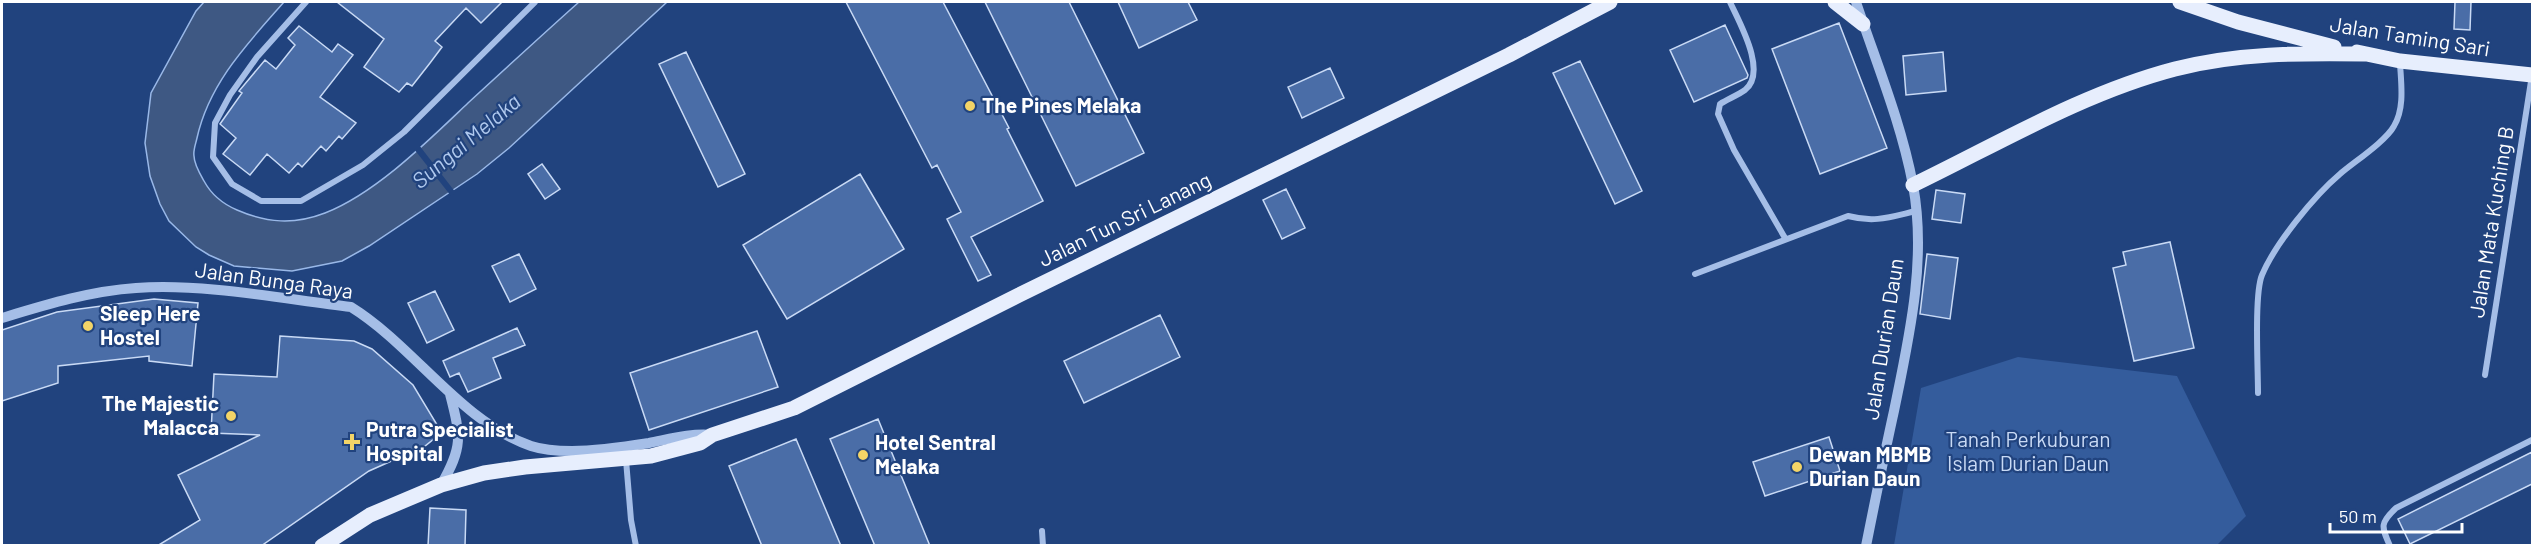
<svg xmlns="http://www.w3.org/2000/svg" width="2534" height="547" font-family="Barlow,sans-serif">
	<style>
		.green { fill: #345c9c }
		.water { fill: #3e5883; stroke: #99b8e8; stroke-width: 1.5 }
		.pier { fill: #21437e }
		.building { fill: #4a6da7; stroke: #c9daf5; stroke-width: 1.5 }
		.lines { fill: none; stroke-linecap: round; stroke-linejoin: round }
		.minor { stroke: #a5bee7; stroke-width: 6 }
		.tertiary { stroke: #a5bee7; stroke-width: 10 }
		.primary { stroke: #e7eefd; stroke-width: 15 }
		.poi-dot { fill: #f3d467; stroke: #21437e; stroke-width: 2 }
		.labels { text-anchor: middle; stroke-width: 4.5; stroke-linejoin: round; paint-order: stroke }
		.street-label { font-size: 21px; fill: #fff; stroke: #21437e }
		.poi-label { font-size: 21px; font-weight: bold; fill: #fff; stroke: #21437e; text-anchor: start }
		.park-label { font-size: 21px; fill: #c9daf5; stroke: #21437e }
		.water-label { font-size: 22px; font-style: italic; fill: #b0c9ee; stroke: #21437e }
	</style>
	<rect width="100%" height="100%" fill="#21437e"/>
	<!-- green -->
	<path class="green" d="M2018,357L2177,376L2246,516L2217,545H1894L1921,388Z"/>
	<!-- water -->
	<path class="water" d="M204,2H284C248,43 209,83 197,138C196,143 193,150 194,156C194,164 200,174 204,181C211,194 223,204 237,210C267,223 294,225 325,213C376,193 428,141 468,103C505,69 542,35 579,2H667L509,148L477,174L369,246L342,261L292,271L234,266L209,255L196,247L169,221L160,204L150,176L145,143L151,93L196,11Z"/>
	<!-- pier -->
	<path class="pier" d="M419,145L456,193L451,196L414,149Z"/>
	<!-- building -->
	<path class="building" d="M337,2H502L481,23L466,8L435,41L442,47L430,63L412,86L407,83L399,92L364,67L384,39Z
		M846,2H943L1009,128L1007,129L1043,201L971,237L991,275L978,281L947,219L961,212L937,165L932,168Z
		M985,2H1069L1144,153L1076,186Z
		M1118,2H1188L1197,20L1139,48Z
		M2455,2H2471L2470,30L2454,29Z
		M1839,23L1887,148L1820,174L1772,49Z
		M1725,25L1748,75L1747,78L1694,102L1670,50Z
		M299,26L332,52L338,44L353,55L320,97L356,123L342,139L339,136L326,151L321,146L302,167L298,163L289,173L267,154L250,175L223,154L236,138L220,124L242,93L239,91L265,60L276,69L295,45L288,38Z
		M686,52L745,174L718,187L659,64Z
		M1943,52L1946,91L1906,95L1903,56Z
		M1580,61L1642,191L1615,204L1553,73Z
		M1330,68L1344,98L1302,118L1288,87Z
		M542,164L560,189L545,199L528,174Z
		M860,174L904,249L787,319L743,245Z
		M1286,189L1305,228L1282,239L1263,200Z
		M1936,190L1965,194L1961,223L1932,219Z
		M2170,242L2194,348L2134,361L2113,268L2126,265L2123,252Z
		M519,254L536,289L510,302L492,266Z
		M1927,254L1958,258L1950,319L1920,314Z
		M435,291L454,330L427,343L408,303Z
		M154,299L198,303L192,366L149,361V356L58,366V383L2,401V330L57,312Z
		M1160,315L1180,357L1084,403L1064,361Z
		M517,328L525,345L493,358L501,378L468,392L459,373L450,377L443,361Z
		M757,331L778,387L649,430L630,373Z
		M280,336L354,341L372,349L413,385L439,428L435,438L425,446L369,471L261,546H157L200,520L178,475L260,435L211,433L214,374L277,377Z
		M878,419L930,546H875L830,439Z
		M1829,437L1840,471L1765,496L1753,462Z
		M796,439L841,546H762L729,466Z
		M2532,452V484L2410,544L2398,519Z
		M430,508L466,510L465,546H428Z"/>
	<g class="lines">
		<!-- minor -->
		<path class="minor" d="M306,2L257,57L230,95L215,123L213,157L232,184L261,201H301L363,165L404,132L535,2
			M1730,2C1739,22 1768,72 1745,90C1738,95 1728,99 1720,104L1718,114L1734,150L1785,238
			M1695,274L1848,216C1875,223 1890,217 1916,211
			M2485,375L2532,75
			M2258,393C2258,368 2254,294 2262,275C2275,244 2314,196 2340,174C2354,162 2386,141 2394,126C2405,108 2401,83 2400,63
			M626,460L631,520L636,546
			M1042,531L1043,546
			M2390,546C2381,526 2380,523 2396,508L2532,440"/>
		<!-- tertiary -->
		<path class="tertiary" d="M1856,2C1876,62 1901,122 1913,185C1927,260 1909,338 1894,411C1884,456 1875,501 1866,546
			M2,318C45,305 90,291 136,288C204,283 283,299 351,307C414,346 461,422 531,446C543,450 559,451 572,451C597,451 624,447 649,443C670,439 691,433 712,435
			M441,485C463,447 461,437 450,394"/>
		<!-- primary -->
		<path class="primary" d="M1835,2L1863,24
			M2180,2L2238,22L2334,47
			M2357,52L2400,61L2532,75
			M1913,185C1998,144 2083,93 2175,69C2237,53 2301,53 2365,54
			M322,546L370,515L441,485L484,473L525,467L651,456L700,443L712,435L794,408L1019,295L1509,55L1610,2"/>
	</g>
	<!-- markers -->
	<g class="poi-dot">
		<circle cx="970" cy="106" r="6"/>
		<circle cx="88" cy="326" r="6"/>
		<circle cx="231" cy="416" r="6"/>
		<path d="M349 433h6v6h6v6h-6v6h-6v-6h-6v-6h6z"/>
		<circle cx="863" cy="455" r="6"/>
		<circle cx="1797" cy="467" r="6"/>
	</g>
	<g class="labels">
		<!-- street labels -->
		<g class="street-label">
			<text transform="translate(2410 37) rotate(9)" y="7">Jalan Taming Sari</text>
			<text transform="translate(1125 220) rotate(-26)" y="7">Jalan Tun Sri Lanang</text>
			<text transform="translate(2492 222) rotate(-81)" y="7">Jalan Mata Kuching B</text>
			<text transform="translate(274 281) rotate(8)" y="7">Jalan Bunga Raya</text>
			<text transform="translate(1884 339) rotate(-81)" y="7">Jalan Durian Daun</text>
		</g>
		<!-- poi labels -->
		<g class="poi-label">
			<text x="982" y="113">The Pines Melaka</text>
			<text x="100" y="321">Sleep Here<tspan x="100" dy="24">Hostel</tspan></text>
			<text x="219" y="411" text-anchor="end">The Majestic<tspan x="219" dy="24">Malacca</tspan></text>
			<text x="366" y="437">Putra Specialist<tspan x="366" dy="24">Hospital</tspan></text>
			<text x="875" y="450">Hotel Sentral<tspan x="875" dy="24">Melaka</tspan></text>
			<text x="1809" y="462">Dewan MBMB<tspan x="1809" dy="24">Durian Daun</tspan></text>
		</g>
		<!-- park labels -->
		<g class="park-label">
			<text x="2028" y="447">Tanah Perkuburan<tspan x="2028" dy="24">Islam Durian Daun</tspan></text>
		</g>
		<!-- water labels -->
		<g class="water-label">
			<text transform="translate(466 141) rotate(-40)" y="8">Sungai Melaka</text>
		</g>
	</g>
	<!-- border -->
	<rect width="2534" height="547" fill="none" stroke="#ffffff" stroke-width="6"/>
	<!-- scale -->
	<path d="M2330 523v9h132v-9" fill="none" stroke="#ffffff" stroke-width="3"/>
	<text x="2339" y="523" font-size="18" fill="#ffffff" stroke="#21437e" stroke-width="4.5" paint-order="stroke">50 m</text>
</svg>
